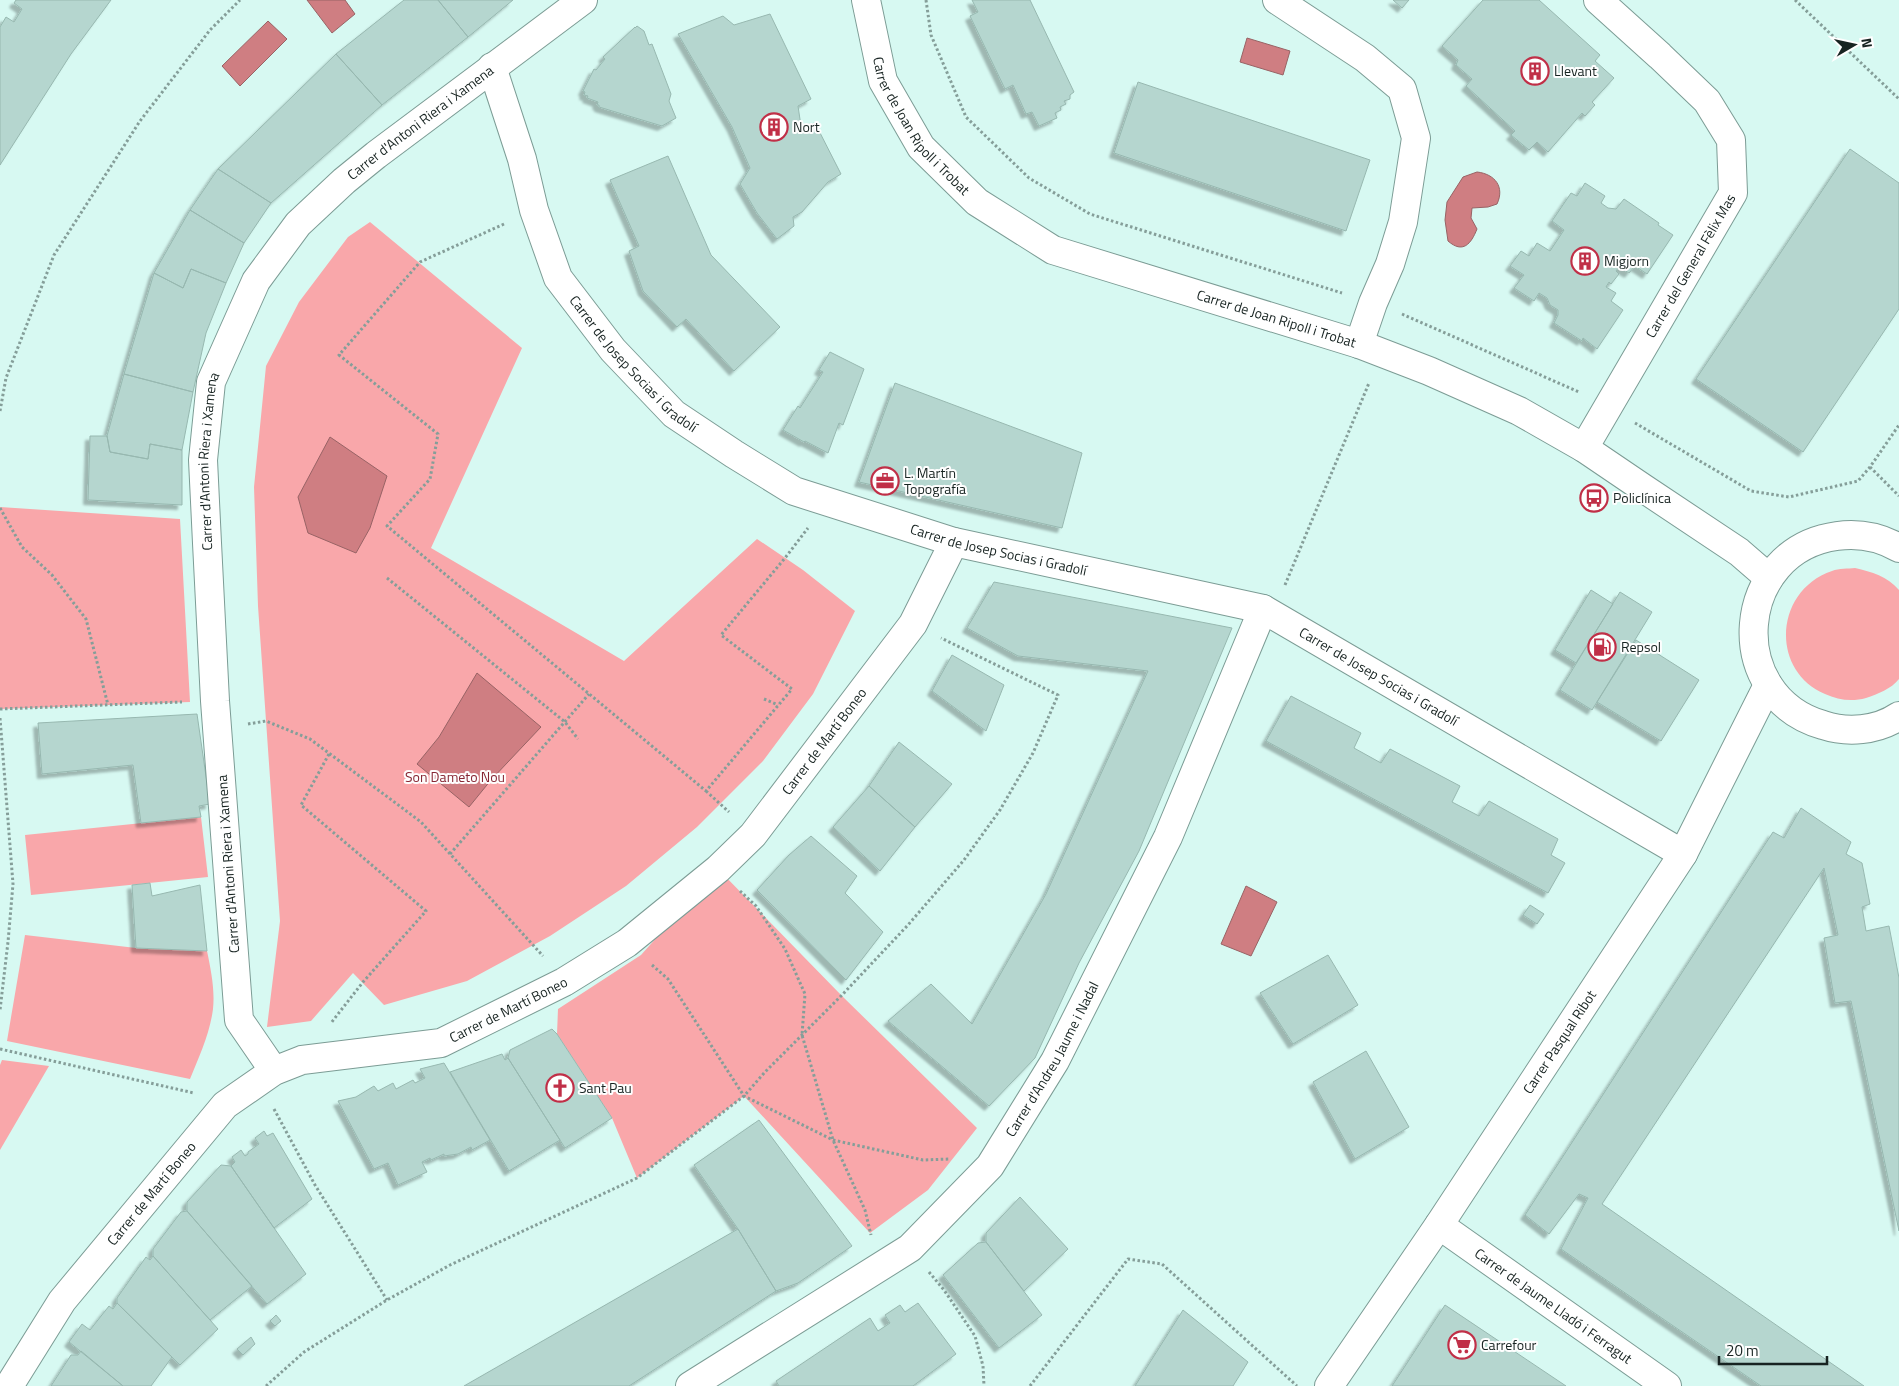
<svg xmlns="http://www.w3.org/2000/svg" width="1899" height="1386" font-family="'Titillium Web',sans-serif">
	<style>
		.green { fill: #f9a7aa }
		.water { fill: #cf7e82; stroke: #986365 }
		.building { fill: #b5d6cf; stroke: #97b8b0; filter: url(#shadow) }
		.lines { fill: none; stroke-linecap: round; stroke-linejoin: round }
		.street-casing { stroke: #7c9c95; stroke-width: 30 }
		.secondary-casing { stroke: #7c9c95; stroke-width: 30 }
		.path { stroke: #859e99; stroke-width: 3; stroke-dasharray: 2.5 2.5; stroke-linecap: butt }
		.street { stroke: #fff; stroke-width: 28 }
		.secondary { stroke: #fff; stroke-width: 28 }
		.labels { text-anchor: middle; stroke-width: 4; stroke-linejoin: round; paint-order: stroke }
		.poi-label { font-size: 14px; fill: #172321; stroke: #fefefe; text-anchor: start }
		.street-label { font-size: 14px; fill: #172321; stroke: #fefefe }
		.park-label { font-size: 14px; fill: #872734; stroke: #fefefe }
	</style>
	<defs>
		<filter id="shadow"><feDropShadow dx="-4.5" dy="4.5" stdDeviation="1" flood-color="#0004"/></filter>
	</defs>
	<rect width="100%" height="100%" fill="#d7f9f2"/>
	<!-- green -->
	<path class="green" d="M370,222L522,348L431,548L624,661L757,539L803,570L855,611L813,694L763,761L697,827L626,886L550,936L467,981L384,1005L353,973L311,1021L267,1027L280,921L258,606L254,487L266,366L299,302L348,237Z
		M0,507L180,519L190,702L0,709Z
		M1855,568C1872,572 1887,576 1899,590V679C1891,689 1878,694 1866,698C1852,702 1838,700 1825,694C1769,670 1775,590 1832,571C1839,568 1848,569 1855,568Z
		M201,817L208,877L31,895L25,835Z
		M718,869L842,996L977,1128L928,1190L870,1233L744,1096L637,1178L612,1118L557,1034L558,1009L641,955Z
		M25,935L136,948L207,951C211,970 215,990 213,1009C210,1033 199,1057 190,1079L7,1041Z
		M2,1060L49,1066L0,1150V1065Z"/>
	<!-- water -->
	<path class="water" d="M307,0H345L355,14L332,33Z
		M268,21L287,39L240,86L222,66Z
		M1247,38L1290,51L1283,75L1240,62Z
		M1477,172C1495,174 1505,187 1497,204L1488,207L1472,208L1471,218L1477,229C1471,244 1463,254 1448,241L1445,220L1447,202L1463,177Z
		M330,437L387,476L370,528L356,553L308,533L298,497Z
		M477,673L541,727L491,780L469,807L417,764L439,737Z
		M1246,886L1277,902L1251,956L1221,944Z"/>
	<!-- building -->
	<path class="building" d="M16,0H111L71,54L0,165V27L6,17L14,22L22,9L14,3Z
		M404,0H438L468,37L382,105L336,54Z
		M438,0H513L468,37Z
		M972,0H1030L1074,92L1070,95V99L1064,101L1066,104L1060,107L1061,110L1055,113L1057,118L1039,126L1032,112L1026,114L1013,85L1005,89L970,16L978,12Z
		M1393,0H1409L1402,8Z
		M1483,0H1539L1600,55L1595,61L1614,78L1592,102L1595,105L1585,116L1582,113L1548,152L1537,142L1529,150L1511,135L1515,131L1466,86L1472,79L1456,65L1458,60L1442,46Z
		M770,14L811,99L798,106L801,126L815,123L841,174L828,182L802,212L793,217L794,226L777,239L757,213L740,184L750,168L732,127L678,34L723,16L734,25Z
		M637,26L644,31L649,45L652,44L671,94L669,101L676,118L662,126L599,107V105H597L598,102L587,98L588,96L584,95L585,92L583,91L594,69L596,70L605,59L603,57L635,27V28Z
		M336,54L382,105L271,203L218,169Z
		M1138,82L1370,160L1346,231L1114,153Z
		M1850,149L1899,183V309L1803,452L1696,379Z
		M668,156L711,255L780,327L734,371L686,319L677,327L643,291L629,251L639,246L610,180Z
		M218,169L271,203L244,243L190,210Z
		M1585,183L1605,196L1601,203L1608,208L1616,209L1624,199L1659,223L1658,225L1673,235L1647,274L1635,266L1629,273L1619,267L1616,271L1619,274L1611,284L1609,282L1606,287L1616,293L1611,301L1623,310L1597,349L1583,338L1582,341L1554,323L1558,315V310L1550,305L1547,298L1539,293L1534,301L1514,288L1524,275L1510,266L1521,251L1529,256L1537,243L1550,251L1564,230L1552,221L1571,193L1577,196Z
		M190,210L244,243L226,283L191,269L183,288L154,273Z
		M191,269L226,283L206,333L193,392L124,374L154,273L183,288Z
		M830,352L864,369L843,425L839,423L828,453L805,441L804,442L783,430L798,406L800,408L823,372L819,370Z
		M124,374L193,392L182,450L150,444L148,459L110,452L107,436Z
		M895,383L1082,453L1062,528L859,482Z
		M90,436H107L110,452L148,459L150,444L182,450V505L88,500Z
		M994,582L1232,628L1139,851L1079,963L1035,1058L989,1106L888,1021L931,984L972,1024L1046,894L1148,671L1018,656L967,628Z
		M1591,590L1613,604L1576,663L1555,650Z
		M1620,592L1652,612L1592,710L1560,690Z
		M1636,640L1699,680L1661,741L1597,702Z
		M952,655L1004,685L986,731L932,691Z
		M1291,696L1361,733L1354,748L1381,763L1390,749L1460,786L1452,802L1479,816L1489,801L1558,839L1551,855L1565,863L1548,893L1266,741Z
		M197,714L210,804L199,806L201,817L141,823L133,765L42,774L38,723Z
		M899,742L952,784L915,827L869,786Z
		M869,786L915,827L880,871L833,827Z
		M1801,808L1851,842L1846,854L1862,863L1870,904L1862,907L1866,931L1889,926L1899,978V1231L1851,1001L1835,1003L1824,938L1838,935L1824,868L1602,1204L1864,1386H1761L1561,1249L1588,1198L1579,1194L1549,1234L1525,1215L1773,832L1784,838Z
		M811,836L857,876L845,893L883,932L846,980L757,890L789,855Z
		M150,883L152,896L200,885L207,951L136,948L132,885Z
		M1530,905L1544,914L1537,924L1523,915Z
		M1328,955L1358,1005L1293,1044L1260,993Z
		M552,1029L557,1034L612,1118L565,1148L508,1058L510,1050Z
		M1366,1051L1409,1127L1355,1159L1313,1082Z
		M502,1054L505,1060L508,1058L560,1140L509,1171L450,1072Z
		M444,1063L490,1140L472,1150L471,1147L458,1154L444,1156V1154L431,1160L430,1158L422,1162L427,1172L398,1185L388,1163L374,1169L338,1101L356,1097L374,1086L378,1091L393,1083L396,1089L413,1080L415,1083L425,1078L420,1069Z
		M759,1120L852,1246L798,1283L776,1291L738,1229L694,1165Z
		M264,1131L267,1136L273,1133L312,1199L274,1228L231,1166L235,1162L232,1157L241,1150L245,1156L248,1154V1152L259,1144L255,1138Z
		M221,1165L231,1166L306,1274L267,1304L187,1211V1202Z
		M1020,1197L1068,1249L1024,1291L986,1242V1233Z
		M187,1211L252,1286L210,1320L153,1256V1249L181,1212Z
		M738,1229L776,1291L629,1386H464Z
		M986,1242L1042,1315L999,1348L943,1275L978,1243Z
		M153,1256L218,1329L180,1365L117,1303V1298L146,1257L150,1260Z
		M117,1303L172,1357L151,1386H123L69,1342L82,1324L90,1330L109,1306L113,1309Z
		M918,1303L956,1354L913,1386H779L776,1381L870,1318L878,1331L890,1323L885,1315L900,1305L905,1312Z
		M1445,1305L1566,1386H1392Z
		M1183,1310L1248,1362L1233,1386H1135Z
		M276,1315L281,1321L275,1326L270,1321Z
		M251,1337L255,1344L243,1355L237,1349Z
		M81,1351L123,1386H51L71,1355H78Z"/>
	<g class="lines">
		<!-- street casing -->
		<g class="street-casing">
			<g id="street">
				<path d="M1277,0L1365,58L1402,89L1416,138L1403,222L1390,264L1373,303L1359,344"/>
				<path id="s1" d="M492,67L522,159L534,210L558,278L613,350L674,414L734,454L794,491L954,542L1263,609L1683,854"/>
				<path id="s2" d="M1584,448L1733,193L1731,140L1707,101L1660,56L1598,0"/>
				<path id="s3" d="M274,1071L239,1020L215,701L207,543L203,460L211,382L256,281L298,224L344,181L376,155L583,0"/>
				<path id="s4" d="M1439,1225L1667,1386"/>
				<path id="s5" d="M9,1386L62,1301L225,1105L274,1071L302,1060L441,1043L564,982L627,943L718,869L753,835L913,624L954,542"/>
				<path id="s6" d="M690,1386L910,1248L990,1166L1055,1061L1168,837L1263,609"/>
			</g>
		</g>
		<!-- secondary casing -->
		<g class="secondary-casing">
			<g id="secondary">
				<path id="s7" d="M866,0L883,81L921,147L977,202L1053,250L1359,344L1429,371L1519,411L1584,448L1643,488L1739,552L1769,578"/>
				<path d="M1899,548C1880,537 1859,533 1837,536C1734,550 1723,696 1823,725C1847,733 1877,731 1899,716"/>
				<path id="s8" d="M1329,1386L1439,1225L1683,854L1768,685"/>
			</g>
		</g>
		<!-- path -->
		<path class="path" d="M926,0L931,35L966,117L1029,178L1090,214L1342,293
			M1795,0L1899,99
			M504,224L420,262L339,355L438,434L430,479L387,526L706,791L792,689L721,635L785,558L808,528
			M1402,314L1579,392
			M0,411L6,378L54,255L140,121L210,30L240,0
			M1635,423L1751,491L1789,497L1858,481L1870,467L1899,425
			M1870,467L1899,496
			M0,508L22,547L52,575L86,619L108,705
			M387,578L565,722L578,739
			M1285,585L1369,383
			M764,699L778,705
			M0,709L182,702
			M0,718L13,884L8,942L0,1010
			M248,724L266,721L310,739L421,822L543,956
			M329,754L301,805L426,911L363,982L331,1023
			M706,791L729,812
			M450,854L589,694
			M740,891L756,906L785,949L805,994L802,1035L833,1140L865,1210L871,1235
			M652,965L668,979L744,1096L833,1140L923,1160L950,1159
			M0,1049L194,1093
			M274,1109L315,1185L387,1300
			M929,1272L944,1290L975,1336L983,1366L984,1386
			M266,1386L304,1352L387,1300L450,1265L637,1178L744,1096L765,1072L842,995L908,925L964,860L1000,810L1033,753L1058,695L941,638
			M1030,1386L1128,1259L1162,1264L1297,1386"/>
		<!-- street -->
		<use href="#street" class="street"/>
		<!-- secondary -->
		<use href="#secondary" class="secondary"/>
	</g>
	<!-- icons -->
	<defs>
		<g id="building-ring" transform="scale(1.4375)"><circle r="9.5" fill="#fefefe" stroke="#c02f47" stroke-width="1.5"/><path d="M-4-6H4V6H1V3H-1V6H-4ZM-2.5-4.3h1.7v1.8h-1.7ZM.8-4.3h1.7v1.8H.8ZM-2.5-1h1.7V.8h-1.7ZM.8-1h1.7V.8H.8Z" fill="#c02f47"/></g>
		<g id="office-ring" transform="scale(1.4375)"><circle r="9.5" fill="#fefefe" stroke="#c02f47" stroke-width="1.5"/><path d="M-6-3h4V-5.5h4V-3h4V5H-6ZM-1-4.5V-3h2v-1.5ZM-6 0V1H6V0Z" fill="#c02f47"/></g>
		<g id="bus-ring" transform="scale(1.4375)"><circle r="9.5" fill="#fefefe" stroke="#c02f47" stroke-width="1.5"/><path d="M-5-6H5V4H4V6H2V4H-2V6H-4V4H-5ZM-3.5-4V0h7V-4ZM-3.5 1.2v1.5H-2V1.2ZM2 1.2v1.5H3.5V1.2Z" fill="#c02f47"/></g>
		<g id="fuel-ring" transform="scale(1.4375)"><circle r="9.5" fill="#fefefe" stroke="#c02f47" stroke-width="1.5"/><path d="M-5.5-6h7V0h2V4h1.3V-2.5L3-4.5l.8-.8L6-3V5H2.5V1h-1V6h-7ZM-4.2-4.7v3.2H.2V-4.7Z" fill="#c02f47"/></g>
		<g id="church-ring" transform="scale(1.4375)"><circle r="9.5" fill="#fefefe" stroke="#c02f47" stroke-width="1.5"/><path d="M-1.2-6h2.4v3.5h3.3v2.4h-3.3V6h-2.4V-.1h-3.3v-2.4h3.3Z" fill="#c02f47"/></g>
		<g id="supermarket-ring" transform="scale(1.4375)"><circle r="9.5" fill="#fefefe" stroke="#c02f47" stroke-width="1.5"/><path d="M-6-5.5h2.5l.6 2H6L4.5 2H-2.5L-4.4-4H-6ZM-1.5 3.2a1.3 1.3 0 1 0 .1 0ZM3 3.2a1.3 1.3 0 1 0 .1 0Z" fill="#c02f47"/></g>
	</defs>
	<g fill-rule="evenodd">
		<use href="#building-ring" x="1535" y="71"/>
		<use href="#building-ring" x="774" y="127"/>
		<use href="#building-ring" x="1585" y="261"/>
		<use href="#office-ring" x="885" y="481"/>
		<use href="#bus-ring" x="1594" y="498"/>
		<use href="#fuel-ring" x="1602" y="647"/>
		<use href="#church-ring" x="560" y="1088"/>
		<use href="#supermarket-ring" x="1462" y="1345"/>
	</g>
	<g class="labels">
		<!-- poi labels -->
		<g class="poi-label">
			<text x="1554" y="76">Llevant</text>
			<text x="793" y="132">Nort</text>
			<text x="1604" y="266">Migjorn</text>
			<text x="904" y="478">L. Martín<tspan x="904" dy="16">Topografía</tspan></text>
			<text x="1613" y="503">Policlínica</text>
			<text x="1621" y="652">Repsol</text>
			<text x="579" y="1093">Sant Pau</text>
			<text x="1481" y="1350">Carrefour</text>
		</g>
		<!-- street labels -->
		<g class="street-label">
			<text dy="5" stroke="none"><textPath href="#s3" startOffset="1042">Carrer d'Antoni Riera i Xamena</textPath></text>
			<text dy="5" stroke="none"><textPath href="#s7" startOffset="141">Carrer de Joan Ripoll i Trobat</textPath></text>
			<text dy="5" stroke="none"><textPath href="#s2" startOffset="211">Carrer del General Fèlix Mas</textPath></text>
			<text dy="5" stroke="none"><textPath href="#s7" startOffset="561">Carrer de Joan Ripoll i Trobat</textPath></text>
			<text dy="5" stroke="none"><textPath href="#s1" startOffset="336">Carrer de Josep Socias i Gradolí</textPath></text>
			<text dy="5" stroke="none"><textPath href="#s3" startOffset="622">Carrer d'Antoni Riera i Xamena</textPath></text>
			<text dy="5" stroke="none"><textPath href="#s1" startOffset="756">Carrer de Josep Socias i Gradolí</textPath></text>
			<text dy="5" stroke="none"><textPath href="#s1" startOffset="1161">Carrer de Josep Socias i Gradolí</textPath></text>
			<text dy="5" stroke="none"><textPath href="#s5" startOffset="1080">Carrer de Martí Boneo</textPath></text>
			<text transform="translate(228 864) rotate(-94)" y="5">Carrer d'Antoni Riera i Xamena</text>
			<text dy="5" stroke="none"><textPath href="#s5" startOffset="660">Carrer de Martí Boneo</textPath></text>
			<text dy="5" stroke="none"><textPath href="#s8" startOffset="414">Carrer Pasqual Ribot</textPath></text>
			<text dy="5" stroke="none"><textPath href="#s6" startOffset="498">Carrer d'Andreu Jaume i Nadal</textPath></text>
			<text dy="5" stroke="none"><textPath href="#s5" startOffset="240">Carrer de Martí Boneo</textPath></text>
			<text dy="5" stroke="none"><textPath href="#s4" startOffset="140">Carrer de Jaume Lladó i Ferragut</textPath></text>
		</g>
		<!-- park labels -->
		<g class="park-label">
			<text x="455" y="782">Son Dameto Nou</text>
		</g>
	</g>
	<!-- north arrow -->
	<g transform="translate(1854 45) rotate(81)" stroke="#fefefe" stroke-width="4" paint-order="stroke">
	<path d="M0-4L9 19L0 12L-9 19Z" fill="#172321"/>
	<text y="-8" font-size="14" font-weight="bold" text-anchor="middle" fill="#172321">N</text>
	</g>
	<!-- scale -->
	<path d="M1719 1356v8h108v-8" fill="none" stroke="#172321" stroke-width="2.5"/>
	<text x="1726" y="1356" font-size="15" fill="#172321" stroke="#fefefe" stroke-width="4" paint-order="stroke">20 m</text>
</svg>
